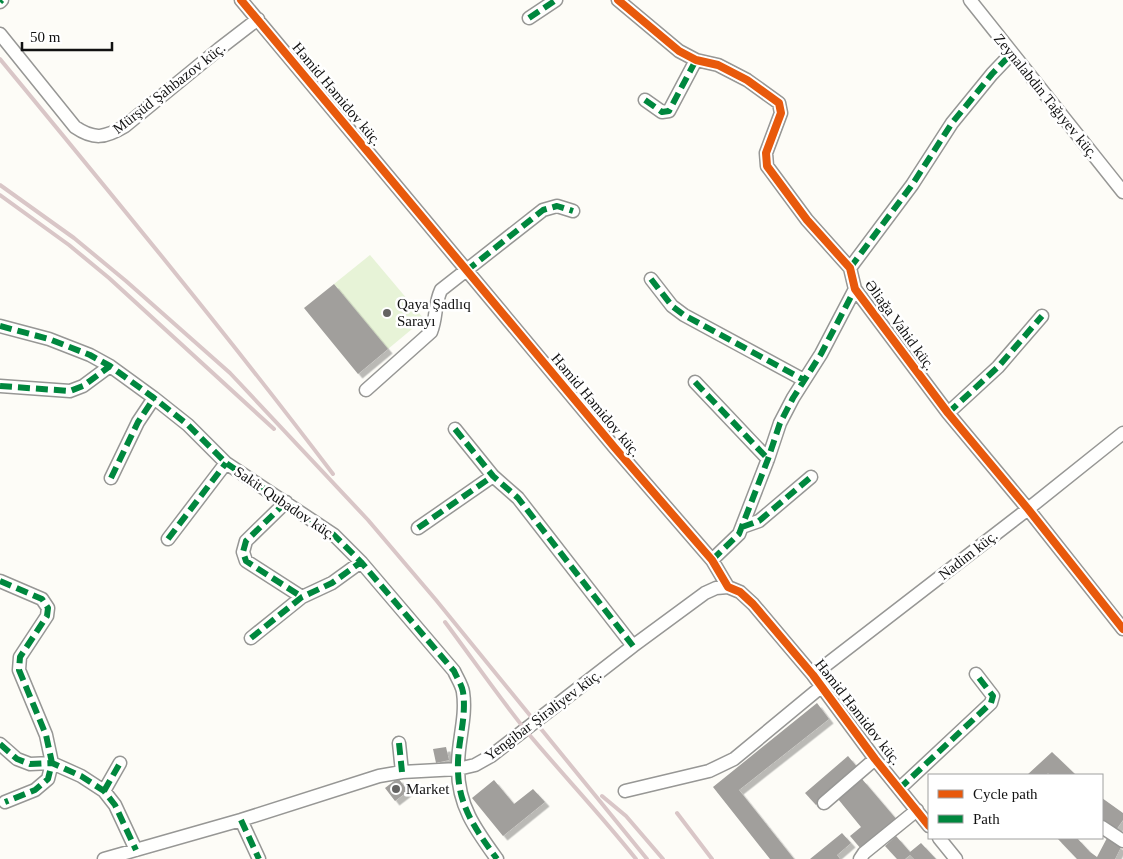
<svg xmlns="http://www.w3.org/2000/svg" width="1123" height="859" font-family="Georgia,serif">
	<style>
		.green { fill: #e7f3d7 }
		.building { fill: #a19f9c; filter: url(#shadow) }
		.lines { fill: none; stroke-linecap: round; stroke-linejoin: round }
		.minor-casing { stroke: #979795; stroke-width: 15 }
		.minor { stroke: #fffffe; stroke-width: 12 }
		.rail { stroke: #d9c6c7; stroke-width: 4 }
		.quiet { stroke: #00873e; stroke-width: 6; stroke-dasharray: 12 6; stroke-linecap: butt }
		.cycleway-casing { stroke: #fff; stroke-width: 11 }
		.cycleway { stroke: #e8590c; stroke-width: 8 }
		.poi-dot { fill: #646362; stroke: #fff; stroke-width: 2 }
		.labels { text-anchor: middle; stroke-width: 5; stroke-linejoin: round; paint-order: stroke }
		.street-label { font-size: 15px; fill: #111; stroke: #fff }
		.poi-label { font-size: 15px; fill: #111; stroke: #fff; text-anchor: start }
	</style>
	<defs>
		<filter id="shadow"><feDropShadow dx="4.5" dy="4.5" stdDeviation="0" flood-color="#0004"/></filter>
	</defs>
	<rect width="100%" height="100%" fill="#fdfcf7"/>
	<!-- green -->
	<path class="green" d="M370,255L424,319L388,349L334,284Z"/>
	<!-- building -->
	<path class="building" d="M334,284L388,349L358,374L304,308Z
		M817,703L829,719L739,790L794,859H770L713,787Z
		M446,747L449,760L436,763L433,749Z
		M1052,752L1076,775H1050L1048,773L1046,775H1027Z
		M848,756L858,768L816,805L805,793Z
		M398,778L408,791L395,801L385,788Z
		M862,779L897,820L862,850L850,836L861,827L838,799Z
		M494,780L514,804L533,789L545,802L503,836L472,798Z
		M1102,798L1123,813V820L1116,830L1102,820Z
		M842,833L851,843L837,855L840,859H810Z
		M896,836L910,852L921,843L936,859H914L910,855L905,859H897L885,846Z
		M1057,838H1077L1090,852L1097,857L1107,838L1121,847L1115,859H1077Z"/>
	<g class="lines">
		<!-- minor casing -->
		<g class="minor-casing">
			<path id="minor" d="M241,0L615,448L712,560L728,587L740,592L753,604L813,675L875,759L929,826
				M618,0L679,51L696,60L718,65L747,80L779,103L781,113L766,153L767,166L807,220L850,268L855,289L948,413L1028,509L1123,629
				M970,0L1123,192
				M0,2L2,0
				M529,18L556,0
				M0,34L75,127C94,140 105,138 125,126L219,49L258,19
				M645,100L662,112L669,111L696,60
				M850,268L912,185L952,123L992,74L1012,53
				M651,279L672,306L684,315L804,380
				M0,326L49,339L90,355L110,366L154,398L188,425L226,463L334,535L361,562L454,671C457,678 462,685 463,692C467,718 457,743 458,769C458,806 476,830 497,859
				M695,382L768,459
				M0,386L70,391L83,386L110,366
				M366,390L431,332C437,317 434,305 441,290L543,210L557,206L573,211
				M948,413L998,367L1042,316
				M455,429L493,476L518,498L633,646
				M111,478L138,422L154,398
				M286,502L246,541L243,552L246,561L302,597
				M742,527L759,521L811,477
				M418,528L493,476
				M168,539L226,463
				M712,560L739,534L768,459L780,423L793,398L821,354L855,289
				M0,581L42,599L48,608L47,616L20,657L19,670L46,735L52,763L48,779L35,790L5,802
				M251,638L302,597L332,583L361,562
				M813,675L1028,509L1123,433
				M399,743L402,772
				M0,744L17,759L30,764L52,763L81,776L104,791L115,805L136,850
				M899,789L991,703L993,696L976,674
				M104,791L120,763
				M625,791L709,771L734,759L821,687
				M824,803L875,759
				M241,820L259,859
				M1102,827L1123,841
				M939,838L956,859
				M104,859L241,820L379,776L402,772L458,769L475,765L491,756L633,646L705,593L716,588L728,587
				M860,859L864,853L917,810"/>
		</g>
		<!-- minor -->
		<use href="#minor" class="minor"/>
		<!-- rail -->
		<path class="rail" d="M0,59C113,196 226,333 333,474
			M0,185L74,238L126,281L230,373L368,520L436,600L647,859
			M0,195L69,245L109,278L274,429
			M445,622C472,658 498,696 527,732C563,775 601,815 636,859
			M602,796L626,816L663,859
			M677,813L712,859"/>
		<!-- quiet -->
		<path class="quiet" d="M0,2L2,0
			M529,18L556,0
			M645,100L662,112L669,111L696,60
			M850,268L912,185L952,123L992,74L1012,53
			M466,271L543,210L557,206L573,211
			M651,279L672,306L684,315L804,380
			M0,326L49,339L90,355L110,366L154,398L188,425L226,463L334,535L361,562L454,671C457,678 462,685 463,692C467,718 457,743 458,769C458,806 476,830 497,859
			M695,382L768,459
			M0,386L70,391L83,386L110,366
			M948,413L998,367L1042,316
			M455,429L493,476L518,498L633,646
			M111,478L138,422L154,398
			M286,502L246,541L243,552L246,561L302,597
			M742,527L759,521L811,477
			M418,528L493,476
			M168,539L226,463
			M712,560L739,534L768,459L780,423L793,398L821,354L855,289
			M0,581L42,599L48,608L47,616L20,657L19,670L46,735L52,763L48,779L35,790L5,802
			M251,638L302,597L332,583L361,562
			M399,743L402,772
			M0,744L17,759L30,764L52,763L81,776L104,791L115,805L136,850
			M899,789L991,703L993,696L976,674
			M104,791L120,763
			M241,820L259,859"/>
		<!-- cycleway casing -->
		<g class="cycleway-casing">
			<path id="cycleway" d="M241,0L615,448L712,560L728,587L740,592L753,604L813,675L875,759L929,826
				M618,0L679,51L696,60L718,65L747,80L779,103L781,113L766,153L767,166L807,220L850,268L855,289L948,413L1028,509L1123,629"/>
		</g>
		<!-- cycleway -->
		<use href="#cycleway" class="cycleway"/>
	</g>
	<!-- markers -->
	<g class="poi-dot">
		<circle cx="387" cy="313" r="5"/>
		<circle cx="396" cy="789" r="5"/>
	</g>
	<g class="labels">
		<!-- street labels -->
		<g class="street-label">
			<text transform="translate(169 88) rotate(-38)" y="5">Mürşüd Şahbazov küç.</text>
			<text transform="translate(337 94) rotate(50)" y="5">Həmid Həmidov küç.</text>
			<text transform="translate(1046 96) rotate(51)" y="5">Zeynalabdin Tağıyev küç.</text>
			<text transform="translate(900 325) rotate(54)" y="5">Əliağa Vahid küç.</text>
			<text transform="translate(596 405) rotate(50)" y="5">Həmid Həmidov küç.</text>
			<text transform="translate(285 503) rotate(34)" y="5">Sakit Qubadov küç.</text>
			<text transform="translate(968 555) rotate(-38)" y="5">Nadim küç.</text>
			<text transform="translate(858 712) rotate(52)" y="5">Həmid Həmidov küç.</text>
			<text transform="translate(543 715) rotate(-37)" y="5">Yengibar Şirəliyev küç.</text>
		</g>
		<!-- poi labels -->
		<g class="poi-label">
			<text x="397" y="309">Qaya Şadlıq<tspan x="397" dy="17">Sarayı</tspan></text>
			<text x="406" y="794">Market</text>
		</g>
	</g>
	<!-- legend -->
	<rect x="928" y="774" width="175" height="65" fill="#ffffff" stroke="#a0a0a0"/>
	<rect x="938" y="790" width="25" height="8" fill="#e8590c" stroke="#a0a0a0"/>
	<text x="973" y="799" font-size="15" fill="#111111">Cycle path</text>
	<rect x="938" y="815" width="25" height="8" fill="#00873e" stroke="#a0a0a0"/>
	<text x="973" y="824" font-size="15" fill="#111111">Path</text>
	<!-- scale -->
	<path d="M22 42v8h90v-8" fill="none" stroke="#111111" stroke-width="2.5"/>
	<text x="30" y="42" font-size="15" fill="#111111" stroke="#ffffff" stroke-width="4" paint-order="stroke">50 m</text>
</svg>
